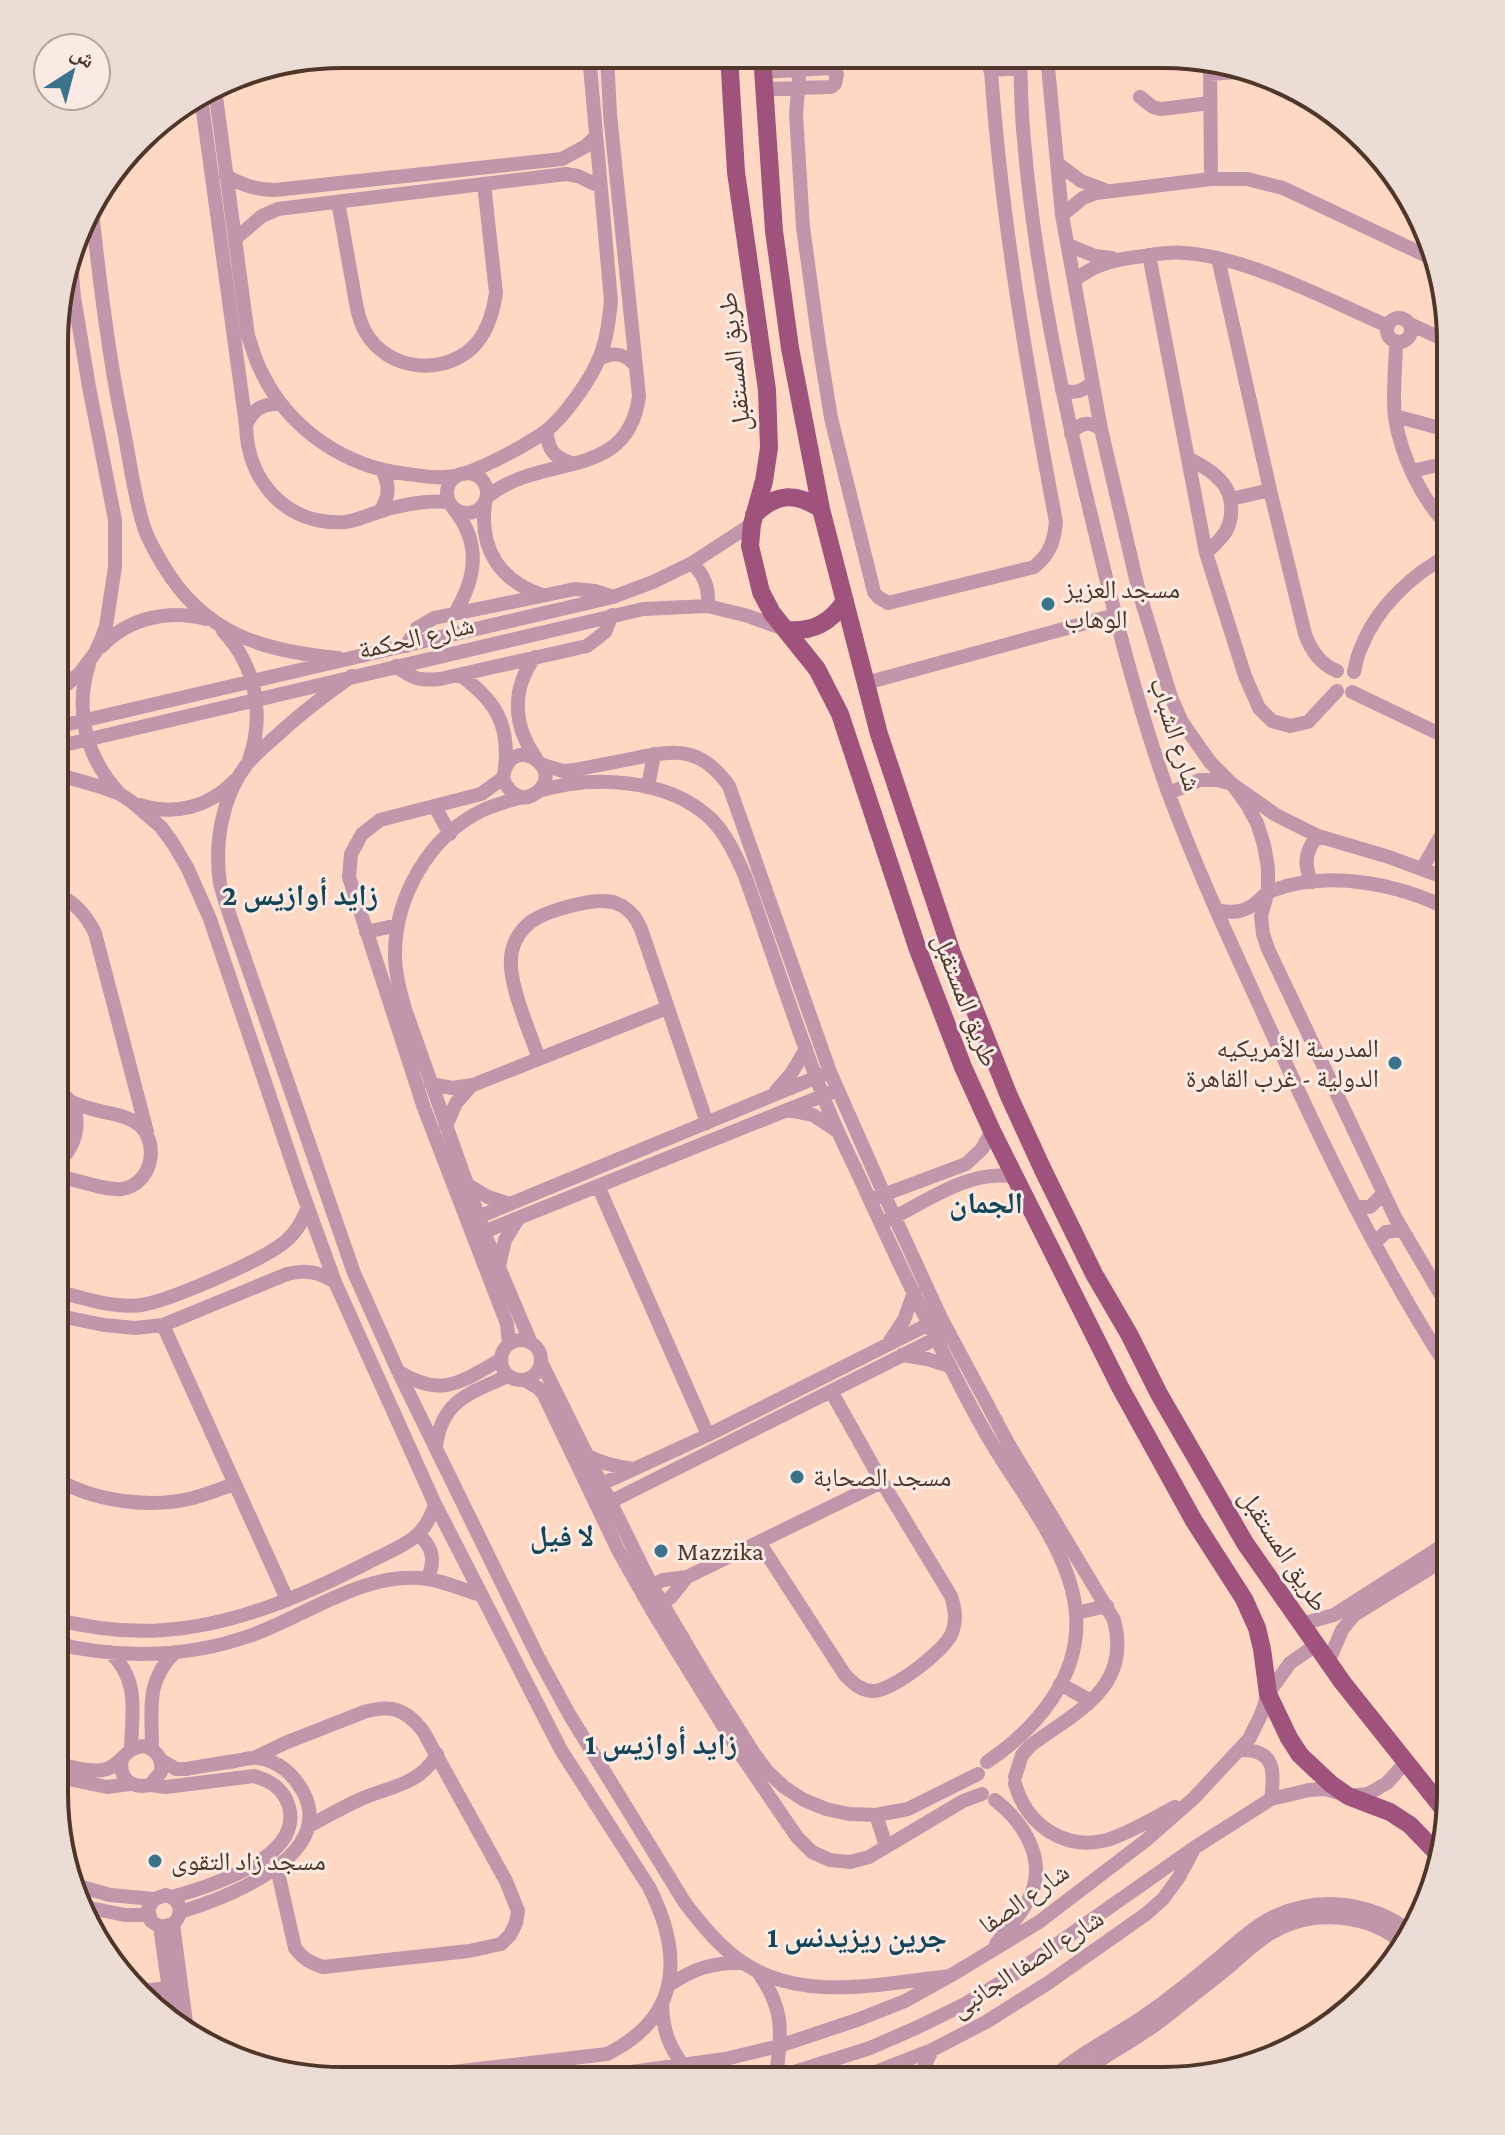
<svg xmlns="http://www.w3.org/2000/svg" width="1505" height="2135" font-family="'Crimson Pro','Noto Naskh Arabic',serif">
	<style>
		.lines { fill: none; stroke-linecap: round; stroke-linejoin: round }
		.minor { stroke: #c195aa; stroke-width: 14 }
		.major { stroke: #9f527b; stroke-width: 18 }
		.poi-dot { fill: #39738c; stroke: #f9ebe4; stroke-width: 3 }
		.labels { text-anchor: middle; stroke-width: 6; stroke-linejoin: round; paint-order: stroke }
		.street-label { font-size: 26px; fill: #4f3628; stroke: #f9ebe4 }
		.poi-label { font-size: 26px; fill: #4f3628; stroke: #f9ebe4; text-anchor: start }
		.quarter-label { font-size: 30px; font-weight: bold; fill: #134457; stroke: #f9ebe4 }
		.rim { fill: none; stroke: #4f3628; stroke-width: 4 }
	</style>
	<rect width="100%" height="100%" fill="#ffd8c4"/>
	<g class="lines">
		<!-- minor -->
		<path class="minor" d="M794,55L799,79L796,114L803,227L819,344L831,418L874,592L878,597L888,603L1034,567C1050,554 1054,542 1056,522C1027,368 1000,212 990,56
			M1020,56C1021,84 1021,112 1024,140C1035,271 1063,401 1094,528C1115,616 1137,705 1168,792C1198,873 1235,952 1271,1031C1324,1148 1380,1264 1451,1373
			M1047,56L1062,215L1101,429L1139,592L1171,697L1182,722L1210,762L1232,784L1246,803L1257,823L1264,845L1268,868V891L1261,916L1263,934L1268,949L1395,1217L1451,1312
			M1210,60L1211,179
			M990,70L1021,68
			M762,72L830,68L837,74L835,84L831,87L763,89
			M1210,74L1238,72
			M215,89L248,336C252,347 255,360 261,371C288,428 344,467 407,474C423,476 439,479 456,476
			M201,97L246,425C247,481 286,526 345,522C355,521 366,516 375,513C399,505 423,500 449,502
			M1140,97L1153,107L1161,109L1210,103
			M1057,163L1081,181L1105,190
			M226,176C243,185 256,190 275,190L562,159L586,146L596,136
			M91,201C99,279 108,355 124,431C130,462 134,496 144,527C148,540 156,553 163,565C204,634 262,651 338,658
			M338,202C343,228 347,254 352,280C355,297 357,318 366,333C387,369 440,377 472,348C487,334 493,313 496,293L484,184
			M1062,215L1083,198L1096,193L1211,179H1247L1283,188L1431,258
			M235,239L262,216L278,209L566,174L578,176L601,187
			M1068,245L1095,256L1112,258
			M1149,255L1206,553L1245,676L1259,708L1272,721L1290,726L1308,722L1337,691
			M1218,258L1270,490L1305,634C1311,651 1320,664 1337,671
			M1074,281C1093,265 1112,260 1136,257C1152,255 1170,251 1185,253C1248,257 1330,301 1388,326
			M1387 330a12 12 0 1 1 24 0a12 12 0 1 1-24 0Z
			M1410,324L1451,343
			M1396,341C1396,366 1392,393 1395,417C1401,457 1422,501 1451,529
			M599,359C614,351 625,353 636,366
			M1062,390C1074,394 1083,392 1092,382
			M1395,416L1451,431
			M246,425C253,409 263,403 281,404
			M547,430C547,449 554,458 572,463
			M1071,434C1080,422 1089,421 1101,429
			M1188,458C1199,464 1211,470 1220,480C1235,495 1235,524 1220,539C1216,544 1211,548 1206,553
			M1412,471L1451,462
			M447 493a20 20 0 1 1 40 0a20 20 0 1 1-40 0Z
			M463,474C487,466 525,446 546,431C565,416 592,378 600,356C607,338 609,320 611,301L589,55
			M487,497C541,452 628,483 639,396L610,114L607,55
			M1231,499L1270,490
			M485,504C479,549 500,581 542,595
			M453,508C482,543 476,578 455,613
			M380,511C389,498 390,487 383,472
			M692,563C705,576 709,588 708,606
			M223,631C256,666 265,715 249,760
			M406,646L417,628L434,618L575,589L595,591L613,597
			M101,647C128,618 168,609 206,619
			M535,657C511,689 513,726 536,758
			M89,664C74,711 86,756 118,792
			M396,666C413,679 419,681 440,679L587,646L605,632L612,615
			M1354,672C1356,664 1357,655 1361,648C1376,608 1413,573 1451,554
			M460,675C495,700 510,724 505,768
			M352,676C328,693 305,710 283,730C271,741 258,751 247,764C222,796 214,844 220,883C222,893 226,903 229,913L354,1273L398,1371L538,1657L569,1714L685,1903C702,1925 721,1949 745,1964C805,2003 884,1983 950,1976
			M866,683L1115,615
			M1352,692L1448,738L1451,741
			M56,694L80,673L95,653L101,640L106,626L115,567V520L89,387L74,297L71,262
			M56,727L613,597L653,582L692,563L752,524
			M56,747L643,609L708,606L748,616L787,630
			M543,765L563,771L574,770C595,766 615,762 636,758C678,749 702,748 729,786L830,1072L884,1194L941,1318L1008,1443L1114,1620C1132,1688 1077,1711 1030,1746L1022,1755L1015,1777
			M56,774L98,786L120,794L132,802L161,827L172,842L187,867L210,919L299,1183L335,1282L435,1504L561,1750L649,1887C683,1954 682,2017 607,2054L392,2079
			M503,778C508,792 521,804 536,793C568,770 510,729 503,778L481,794L380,820L362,834L351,854L349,877L424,1108L507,1324L509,1344
			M648,787L654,754
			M539,791C592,775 667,778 710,818C726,833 736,856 745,876C771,948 794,1021 822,1093C832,1121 846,1149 859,1176C884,1231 909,1286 937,1340C954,1374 971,1409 991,1442C1021,1493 1072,1554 1076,1614C1081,1677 1036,1729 987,1762
			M1169,793L1200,780H1217L1232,784L1276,815L1318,836L1389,857L1451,880
			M522,797C508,801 494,805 481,811C429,837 395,897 395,954C395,973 400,991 405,1009L484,1232L531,1343
			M140,805C175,816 209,807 234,781
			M435,807L450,834
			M1422,869L1446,827L1451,811
			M1312,882C1303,865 1305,850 1318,836
			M56,894C75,902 86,915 95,933L147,1132
			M1217,910C1232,913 1244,913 1257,902C1262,898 1265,893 1271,891C1328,869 1399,884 1451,910
			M366,932L398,925
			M539,1059C530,1031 505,979 512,951C514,940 522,928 532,921C549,910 597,896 616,903C629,908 636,917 641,929L707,1123
			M431,1084L452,1088L473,1085L667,1008
			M776,1091L791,1074L806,1049
			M787,1110L813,1115L837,1131
			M446,1126L456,1103L472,1085
			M55,1147C65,1133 66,1119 55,1105
			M55,1165C74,1151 84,1123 70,1101C66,1097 60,1092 55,1088
			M55,1175C72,1179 107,1191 122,1189C154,1184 161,1138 135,1122C124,1115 112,1114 100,1111C89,1109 80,1105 70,1102
			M468,1185L488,1197L510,1204
			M598,1186L708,1435
			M875,1198L966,1164L982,1149L992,1131
			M1355,1207H1370L1383,1194
			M471,1220L822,1075
			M888,1220C927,1202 970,1168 1016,1177
			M476,1235L832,1092
			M1374,1243L1386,1232L1402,1230
			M499,1266L505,1240L518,1219
			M55,1291C82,1297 113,1309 141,1305C169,1301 269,1258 288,1239C298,1230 303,1219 308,1207
			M55,1315L104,1325L135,1328L163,1325L287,1274C306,1269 319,1272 335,1282
			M163,1325L287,1599
			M501 1360a20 20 0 1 1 40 0a20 20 0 1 1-40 0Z
			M890,1341L904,1320L914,1292
			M902,1355L927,1359L950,1366
			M541,1362L652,1586L707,1679L753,1752L767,1771L784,1787L804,1800L826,1809L849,1814L876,1815L908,1809L978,1774
			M398,1371C441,1399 461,1382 500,1360
			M525,1380L538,1388L543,1393L618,1550L653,1612L743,1758L797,1837L812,1852L830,1860L850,1862L869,1857L963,1801L982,1794
			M436,1446C442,1400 470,1393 508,1376
			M588,1456C603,1464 617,1467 634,1469
			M55,1478C92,1501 150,1509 193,1498C207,1494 221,1489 234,1484
			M593,1488L708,1435L937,1320
			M602,1506L941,1336
			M418,1534C433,1547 436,1561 427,1579
			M759,1542L845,1675C853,1683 860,1690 872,1691C891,1692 945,1651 952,1633C957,1620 955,1609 951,1596L882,1482L831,1391
			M647,1588L663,1580L687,1577L882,1482
			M656,1609L672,1596L687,1577
			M1076,1613L1107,1606
			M54,1619C90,1628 127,1633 164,1630C238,1625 309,1593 373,1560C389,1552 409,1544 421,1531C428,1523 432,1514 435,1504
			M1301,1624L1334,1615L1450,1541
			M54,1643C118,1659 186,1658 249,1636C305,1617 366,1569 428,1579C446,1582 464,1590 481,1595
			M110,1652C140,1681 132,1711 131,1748
			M1328,1663L1342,1630L1354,1615L1450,1556
			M1060,1684L1091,1701
			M152,1748C152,1709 145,1682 175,1652
			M1240,1750C1275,1749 1275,1771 1271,1799
			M256,1757L285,1743L364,1712C391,1704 406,1709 423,1731L506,1881L518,1911L516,1923L510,1935L501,1944L469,1951L323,1967C311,1963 303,1959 295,1948L277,1868
			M161,1760L176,1769H186C202,1766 218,1764 235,1761C242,1760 251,1757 259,1758C278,1761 293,1774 302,1790C340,1855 226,1898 180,1912
			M54,1763C70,1766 91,1774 107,1769C123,1763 126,1746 145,1746C157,1751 163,1759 161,1772L150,1785C131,1789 118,1778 122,1759
			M54,1776L107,1787L130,1784
			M1015,1784C1027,1825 1064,1851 1107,1840C1130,1833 1154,1818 1175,1807
			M150,1785L166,1787L254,1776C271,1781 284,1789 289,1807C303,1858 208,1887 172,1897
			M995,1800C1027,1825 1050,1865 1026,1904C1018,1918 1006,1931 996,1944
			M876,1815L886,1846
			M309,1826C326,1817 343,1807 361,1799C391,1786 420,1785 437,1754
			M75,1885L110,1895L154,1899
			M80,1906L125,1915H149
			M173,1924L187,2030
			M160,1927L173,1924C184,1914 181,1899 166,1895L154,1899L148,1909L151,1921L160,1927L174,2025
			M758,1972C786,2011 781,2034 776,2078
			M669,1985C693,1969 713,1962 742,1963
			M142,1991L168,1988
			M662,2003C663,2040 673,2050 692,2080
			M580,2079L725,2059L779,2046L857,2020L905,2001L950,1976L1039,1922L1145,1841L1194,1798L1249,1739L1261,1715L1268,1694L1290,1663L1316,1645
			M769,2080L870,2048L918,2027L965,2004L1010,1977L1194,1848L1271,1799L1309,1790L1326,1789L1348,1796L1368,1794L1387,1783L1405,1763
			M855,2080L932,2050L986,2022L1048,1983L1146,1914L1163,1899L1179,1877L1193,1851
			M918,2080L932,2050
			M1049,2081C1078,2053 1117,2036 1150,2012C1177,1993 1202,1972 1227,1951C1241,1939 1255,1926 1271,1918C1317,1895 1369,1901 1410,1931
			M1070,2081C1099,2058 1133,2042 1162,2020C1183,2003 1204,1987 1225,1970C1241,1957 1255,1942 1273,1932C1314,1908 1370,1914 1405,1945"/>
		<!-- major -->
		<path class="major" d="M729,55L736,172L767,390L769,448L764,481L752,524L750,546L761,592L772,613L817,669L840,714L917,947L963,1067L992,1131L1120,1387L1194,1521L1244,1599L1257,1628L1262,1649L1268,1694L1289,1738L1300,1755L1331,1784L1348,1796L1390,1812L1410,1825L1437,1853
			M762,55L774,231L790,348L821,509L879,734L952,953L1009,1096L1043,1170L1094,1274L1129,1334L1159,1394L1222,1503L1245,1543L1343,1683L1449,1816
			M754,515C776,493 795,492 821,509
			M787,630C813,632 830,623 845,601"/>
	</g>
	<!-- markers -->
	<g class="poi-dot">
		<circle cx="1048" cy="604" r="8"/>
		<circle cx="1395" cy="1063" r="8"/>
		<circle cx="797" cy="1477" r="8"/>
		<circle cx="661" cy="1551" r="8"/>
		<circle cx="155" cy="1861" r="8"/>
	</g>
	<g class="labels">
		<!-- street labels -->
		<g class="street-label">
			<text transform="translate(734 362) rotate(-96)" y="9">طريق المستقبل</text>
			<text transform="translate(416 637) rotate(-13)" y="9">شارع الحكمة</text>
			<text transform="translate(1176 734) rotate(72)" y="9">شارع الشباب</text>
			<text transform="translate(966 1000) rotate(69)" y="9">طريق المستقبل</text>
			<text transform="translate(1284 1550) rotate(57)" y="9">طريق المستقبل</text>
			<text transform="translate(1024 1898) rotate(-35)" y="9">شارع الصفا</text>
			<text transform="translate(1027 1963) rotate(-33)" y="9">شارع الصفا الجانبى</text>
		</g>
		<!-- poi labels -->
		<g class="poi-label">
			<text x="1064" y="598">مسجد العزيز<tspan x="1064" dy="30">الوهاب</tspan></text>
			<text x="1379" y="1057" text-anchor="end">المدرسة الأمريكيه<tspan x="1379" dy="30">الدولية - غرب القاهرة</tspan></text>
			<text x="813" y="1486">مسجد الصحابة</text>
			<text x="677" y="1560">Mazzika</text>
			<text x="171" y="1870">مسجد زاد التقوى</text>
		</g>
		<!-- quarter labels -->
		<g class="quarter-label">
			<text x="300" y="905">زايد أوازيس 2</text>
			<text x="986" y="1213">الجمان</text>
			<text x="562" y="1546">لا فيل</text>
			<text x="661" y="1754">زايد أوازيس 1</text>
			<text x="857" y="1947">جرين ريزيدنس 1</text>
		</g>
	</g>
	<!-- crop -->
	<path d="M0 0H1505V2135H0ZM342 68H1163A274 274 0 0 1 1437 342V1793A274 274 0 0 1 1163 2067H342A274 274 0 0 1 68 1793V342A274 274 0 0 1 342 68Z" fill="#ebddd5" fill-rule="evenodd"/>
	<path class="rim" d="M342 68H1163A274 274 0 0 1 1437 342V1793A274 274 0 0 1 1163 2067H342A274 274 0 0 1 68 1793V342A274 274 0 0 1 342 68Z"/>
	<!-- north arrow -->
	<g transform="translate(72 72) rotate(36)"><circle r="38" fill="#f9ebe4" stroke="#b5a399" stroke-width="2"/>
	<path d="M0-6L14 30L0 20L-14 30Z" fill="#39738c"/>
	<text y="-12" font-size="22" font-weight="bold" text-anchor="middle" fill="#4f3628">ش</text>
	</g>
</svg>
